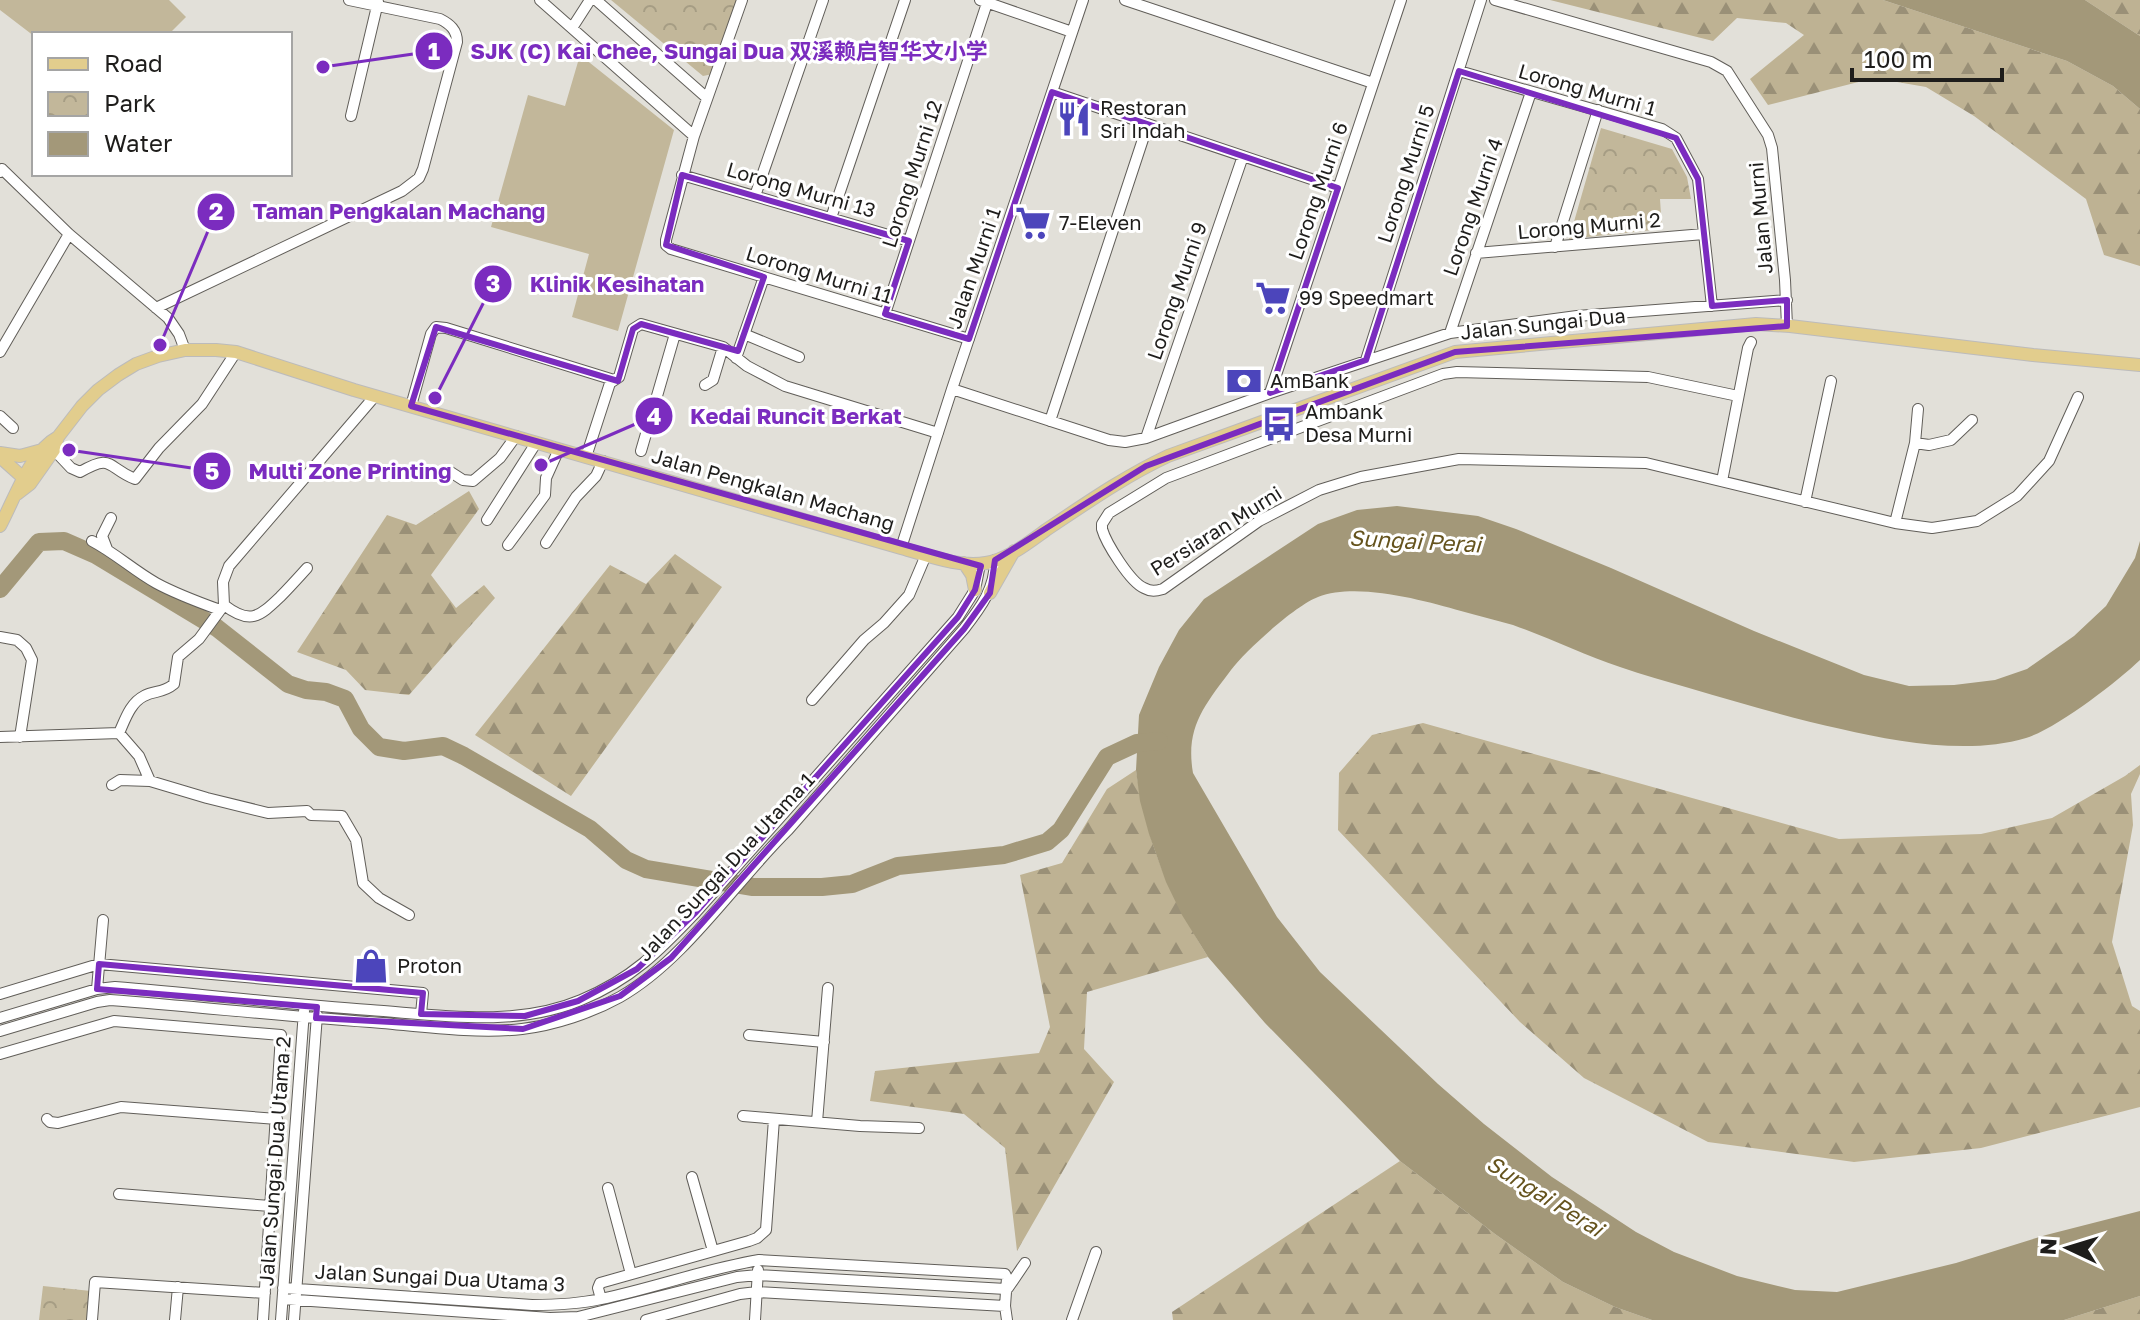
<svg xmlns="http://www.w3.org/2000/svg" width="2140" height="1320" font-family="'Golos Text','Noto Sans SC',sans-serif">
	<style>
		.grass { fill: #c2b79a }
		.forest { fill: url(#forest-firs) }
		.park { fill: url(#park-crowns) }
		.water { fill: #a39879 }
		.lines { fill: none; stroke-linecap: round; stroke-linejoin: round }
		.river { stroke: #a39879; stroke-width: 18 }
		.minor-casing { stroke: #615e59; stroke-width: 12 }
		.major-casing { stroke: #bcbbbb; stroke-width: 14 }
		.minor { stroke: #fff; stroke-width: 10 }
		.major { stroke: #e2cd8d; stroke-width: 12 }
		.marked { fill: none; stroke: #7b2cbf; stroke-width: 6; stroke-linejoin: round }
		.labels { text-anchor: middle; stroke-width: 6; stroke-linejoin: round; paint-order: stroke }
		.street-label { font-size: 20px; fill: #1e1d1b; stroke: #fff }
		.poi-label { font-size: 20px; fill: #1e1d1b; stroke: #fff; text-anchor: start }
		.water-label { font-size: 22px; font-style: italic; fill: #65531d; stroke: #fff }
		.leader { fill: none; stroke: #7b2cbf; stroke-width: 3 }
		.callout-dot { fill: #7b2cbf; stroke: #fff; stroke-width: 3 }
		.mark-label { font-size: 24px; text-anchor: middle; font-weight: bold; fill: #fff }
		.callout-label { font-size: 22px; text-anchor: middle; font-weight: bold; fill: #7b2cbf; stroke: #fff; stroke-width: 6; stroke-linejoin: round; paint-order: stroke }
	</style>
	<defs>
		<pattern id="forest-firs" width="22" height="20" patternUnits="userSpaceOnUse" patternTransform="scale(2)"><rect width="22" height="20" fill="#beb293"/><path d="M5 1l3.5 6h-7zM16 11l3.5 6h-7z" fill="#9a9077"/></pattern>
		<pattern id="park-crowns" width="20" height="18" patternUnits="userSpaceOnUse" patternTransform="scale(2)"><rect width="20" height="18" fill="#c2b79a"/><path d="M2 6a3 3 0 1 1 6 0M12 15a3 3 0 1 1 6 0" fill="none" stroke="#a69d84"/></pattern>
	</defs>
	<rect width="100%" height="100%" fill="#e2e0d9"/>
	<!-- grass -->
	<path class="grass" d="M0,0H169L186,17L169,34H34V36L0,10Z
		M580,55L674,130L618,331L572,317L589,254L491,227L528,95L565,106Z"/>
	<!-- forest -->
	<path class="forest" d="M1550,0H1883L2067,61L2113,86L2140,109V266L2104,255L2086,199L1974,116L1926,87L1874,78L1768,105L1750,79L1804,35L1786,23L1737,18L1713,41Z
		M2085,0H2140V36Z
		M469,491L479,509L431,575L456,608L484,585L495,598L409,695L365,690L346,670L297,652L387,515L416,525Z
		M675,554L722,587L571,796L475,735L610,565L646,584Z
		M1423,723L1839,839L1981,834L2052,818L2125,776L2140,765V774L2131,794L2133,825L2112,942L2132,1006L2140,1011V1107L1981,1148L1854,1162L1708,1142L1584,1078L1520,1022L1338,830L1339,773L1372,735Z
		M1136,770C1147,845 1169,894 1208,957L1087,992L1084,1049L1114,1082L1017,1251L1005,1148L964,1114L870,1101L875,1071L1039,1053L1050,1027L1020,875L1062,863L1107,789Z
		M1400,1161L1495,1234L1563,1282L1615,1307L1652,1320H1173L1172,1312Z
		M2140,1296V1320H2064Z"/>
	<!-- park -->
	<path class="park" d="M611,0H739L713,74L703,76Z
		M1601,128L1672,149L1687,177L1691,199H1660L1662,229L1569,239Z
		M43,1286L91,1291L88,1320H39Z"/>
	<!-- water -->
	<path class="water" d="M1883,0H2085L2140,36V109L2113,86L2067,61Z
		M1397,506L1478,516L1516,529L1611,568L1754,631L1864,675L1909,686L1954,685L1995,680L2027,669L2074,636L2106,606L2135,558L2140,541V660C2117,682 2056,729 2026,738C1970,755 1897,742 1841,729C1790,718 1740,703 1689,688C1666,681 1643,675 1620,667C1584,655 1549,638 1513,625C1496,620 1478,616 1461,611C1422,600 1357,582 1318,597C1296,605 1245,651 1231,670C1205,705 1185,727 1193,773L1277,917L1320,972L1438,1084L1484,1124L1552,1177L1636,1232L1674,1252L1737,1276L1795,1290L1837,1292L1956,1263L2046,1235L2140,1211V1296L2064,1320H1652L1615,1307L1563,1282L1495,1234L1400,1161L1265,1023L1208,957L1182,915L1166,882L1149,834L1140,801L1136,770L1139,715L1159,667L1179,630L1204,599L1318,524L1357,510Z"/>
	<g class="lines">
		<!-- river -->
		<path class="river" d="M0,589L39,542L64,541L96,555L217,628L288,684L306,690L326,692L345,699L361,729L379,747L404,751L443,746L464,756L590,829L626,860L646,869L753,887H822L852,884L898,866L1004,855L1047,842L1061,830L1107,757L1137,743L1159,741"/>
		<!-- minor casing -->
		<g class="minor-casing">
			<path id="minor" d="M540,0L694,136
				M596,0L707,98
				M742,0L694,136L666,240V245L671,249L969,339
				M980,0L1072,32
				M1125,0L1373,83
				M1495,0L1711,62L1727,71L1768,135L1772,148L1785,280L1787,326
				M572,28L590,0
				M1459,71L1662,129L1676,138L1698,179L1712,306
				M1052,92L1338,188
				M351,116L378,2
				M0,172L2,169L69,234L168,318L179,334L185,350
				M682,175L909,241
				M755,196L823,0
				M831,218L905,0
				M1555,247L1598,110
				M1476,253L1704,234
				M156,308L402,191L419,178L423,169L457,42C457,30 450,24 440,19L349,0
				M885,314L988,0
				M1450,333L1531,92
				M744,334L799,357
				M0,352L69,234
				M736,358L764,277
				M1366,360L1481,0
				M705,385L713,380L723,347
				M952,389L1109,440L1125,442L1146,438L1270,393L1450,333L1577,316L1787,300
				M1270,393L1401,0
				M1738,396L1648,377L1457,372L1443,374L1166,478L1109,513L1102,524V529C1106,543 1130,582 1144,588C1151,592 1156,591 1163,589L1259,521L1319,490L1361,477L1459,459L1646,463L1895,523L1932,528L1977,521L2017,496L2049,461L2078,397
				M411,406L431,334L436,327L446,328L614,380
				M0,416L13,428
				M1050,421L1148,124
				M1146,438L1243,156
				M1915,443L1929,445L1951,440L1972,420
				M54,450L71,468L80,472C113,453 106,467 135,479L159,448L202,404L236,352
				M641,451L675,334
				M586,457L610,383L619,377L633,329L641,324L723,347L747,366L785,386L938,433
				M449,471L463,480L473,481L500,458L516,436
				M1722,481L1748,348L1751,342
				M1805,502L1831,381
				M487,520L536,443
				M1895,523L1915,443L1918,409
				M92,541C115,553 133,570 156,583C176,594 198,602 220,610
				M546,543L576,497L596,476L603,461
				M508,545L545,495L546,478L559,449
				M901,548L952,389L1083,0
				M107,549L102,536L111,518
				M307,568C298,578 289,588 280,597C259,617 250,625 224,605L223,582L229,566L375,396
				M0,637L17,640L26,648L32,660L20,737
				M812,700L864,640L884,623L909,595L926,555
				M119,733C125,720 130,703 144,696C155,690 162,694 174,684L178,657L199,639L224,605
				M0,737L119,733L139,756L150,781
				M112,785L120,780L150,781L207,798L268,813L307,811L311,815L342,816L356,840L363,883L379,898L409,915
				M97,989L103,920
				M0,994L99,964L423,993L421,1014
				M0,1018L97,989L115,987C200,994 285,1004 370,1010C439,1015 515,1028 581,1000C632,979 659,951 696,912L958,617L975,590L980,564
				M0,1031L97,1002L110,1000C201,1007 291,1017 382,1023C426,1027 479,1034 522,1029C555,1025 591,1013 620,997C685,960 734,883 788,830L964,629C981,607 995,589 995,560
				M749,1035L824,1042
				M0,1054L114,1021L281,1035L263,1320
				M743,1116L860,1126L919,1128
				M47,1119L50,1122L58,1123L121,1107L277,1119
				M817,1122L828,988
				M692,1177L713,1251
				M608,1188L631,1274
				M119,1194L270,1206
				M283,1288L532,1305C555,1305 578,1304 601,1299C654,1288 705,1269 759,1260L1005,1274L1007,1278L1005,1306L1007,1320
				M1008,1288L1025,1263
				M283,1299L550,1318L578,1317L737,1277L758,1275L1006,1289
				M601,1299L598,1288L600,1283L749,1241L757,1238L766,1230L774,1119
				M92,1320L95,1282L265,1293
				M175,1320L178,1287
				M281,1320L304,1011
				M294,1320L317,1015
				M646,1320L740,1294L757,1292L1005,1306
				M755,1320L758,1270
				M1072,1320L1096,1252"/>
		</g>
		<!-- major casing -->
		<g class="major-casing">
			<path id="major" d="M0,453L20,456L42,450
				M0,457L28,482
				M17,494L30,484L54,450L58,437L82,406L98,390L118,375L136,364L158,356L185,350H216L236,352L354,390L901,548C927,555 959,568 986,563C1008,559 1028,543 1046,530C1085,504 1125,476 1168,456L1455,352L1756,324L1790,326L2033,355L2140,365
				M0,526C15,498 30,452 58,437
				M964,563L972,575L975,590
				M990,593L1014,551"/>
		</g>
		<!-- minor -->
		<use href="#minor" class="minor"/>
		<!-- major -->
		<use href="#major" class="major"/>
	</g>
	<!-- marked area -->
	<path class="marked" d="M1459,71L1676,138L1698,179L1712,306L1787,300V326L1455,352L1146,466L995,560L990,593L964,629L671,958L620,996L523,1029L316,1018L317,1007L97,989L99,964L423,993L421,1014L525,1016L578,1001L637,969L696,912L958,617L975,590L981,566L411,406L436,327L618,381L633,329L641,324L738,351L764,277L666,245L682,175L909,241L885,314L969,339L1052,92L1338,188L1270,393L1366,360Z"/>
	<!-- icons -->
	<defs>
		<g id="restaurant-bare" transform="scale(2.76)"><path d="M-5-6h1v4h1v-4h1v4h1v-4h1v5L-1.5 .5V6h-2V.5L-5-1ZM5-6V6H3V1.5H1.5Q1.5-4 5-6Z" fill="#4c45bb" stroke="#fff" stroke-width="2.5" paint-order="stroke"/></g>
		<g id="supermarket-bare" transform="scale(2.76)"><path d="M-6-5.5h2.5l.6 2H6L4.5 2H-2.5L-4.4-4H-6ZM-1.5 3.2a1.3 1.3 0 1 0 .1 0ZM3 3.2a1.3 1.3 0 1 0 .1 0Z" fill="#4c45bb" stroke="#fff" stroke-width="2.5" paint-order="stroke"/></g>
		<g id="bank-bare" transform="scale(2.76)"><path d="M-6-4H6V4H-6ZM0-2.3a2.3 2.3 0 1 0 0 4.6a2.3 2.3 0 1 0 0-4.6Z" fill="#4c45bb" stroke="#fff" stroke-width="2.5" paint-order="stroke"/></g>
		<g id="bus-bare" transform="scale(2.76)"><path d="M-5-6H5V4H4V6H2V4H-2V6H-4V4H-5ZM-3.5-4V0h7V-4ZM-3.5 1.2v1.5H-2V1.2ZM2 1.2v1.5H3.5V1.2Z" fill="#4c45bb" stroke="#fff" stroke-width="2.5" paint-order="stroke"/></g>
		<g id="shop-bare" transform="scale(2.76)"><path d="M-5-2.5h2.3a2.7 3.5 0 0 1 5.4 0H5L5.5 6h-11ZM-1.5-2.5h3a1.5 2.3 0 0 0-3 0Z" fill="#4c45bb" stroke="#fff" stroke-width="2.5" paint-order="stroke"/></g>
	</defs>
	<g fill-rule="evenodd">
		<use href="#restaurant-bare" x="1074" y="119"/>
		<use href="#supermarket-bare" x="1033" y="223"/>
		<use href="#supermarket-bare" x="1273" y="298"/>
		<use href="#bank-bare" x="1244" y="381"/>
		<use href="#bus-bare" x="1279" y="424"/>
		<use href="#shop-bare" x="371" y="966"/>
	</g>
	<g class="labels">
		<!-- street labels -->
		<g class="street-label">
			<text transform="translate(1587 90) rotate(16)" y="7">Lorong Murni 1</text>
			<text transform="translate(912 174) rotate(-72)" y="7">Lorong Murni 12</text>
			<text transform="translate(1406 174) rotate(-72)" y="7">Lorong Murni 5</text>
			<text transform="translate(801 190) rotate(16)" y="7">Lorong Murni 13</text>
			<text transform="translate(1318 191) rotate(-71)" y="7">Lorong Murni 6</text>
			<text transform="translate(1473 207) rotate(-71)" y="7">Lorong Murni 4</text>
			<text transform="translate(1761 218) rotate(-95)" y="7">Jalan Murni</text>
			<text transform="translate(1589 226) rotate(-5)" y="7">Lorong Murni 2</text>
			<text transform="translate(974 268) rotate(-71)" y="7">Jalan Murni 1</text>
			<text transform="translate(819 275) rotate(17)" y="7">Lorong Murni 11</text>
			<text transform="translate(1177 291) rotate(-71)" y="7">Lorong Murni 9</text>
			<text transform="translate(1543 324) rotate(-6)" y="7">Jalan Sungai Dua</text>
			<text transform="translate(773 490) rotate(16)" y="7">Jalan Pengkalan Machang</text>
			<text transform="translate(1216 531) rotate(-32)" y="7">Persiaran Murni</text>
			<text transform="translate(726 867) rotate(-47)" y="7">Jalan Sungai Dua Utama 1</text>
			<text transform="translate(275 1161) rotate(-86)" y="7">Jalan Sungai Dua Utama 2</text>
			<text transform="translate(440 1278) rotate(3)" y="7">Jalan Sungai Dua Utama 3</text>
		</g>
		<!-- poi labels -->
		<g class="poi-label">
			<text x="1100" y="115">Restoran<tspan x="1100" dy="23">Sri Indah</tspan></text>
			<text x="1059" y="230">7-Eleven</text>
			<text x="1299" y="305">99 Speedmart</text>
			<text x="1270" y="388">AmBank</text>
			<text x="1305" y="419">Ambank<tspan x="1305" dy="23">Desa Murni</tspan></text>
			<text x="397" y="973">Proton</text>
		</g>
		<!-- water labels -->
		<g class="water-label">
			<text transform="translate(1415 541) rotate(3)" y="8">Sungai Perai</text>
			<text transform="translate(1545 1196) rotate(32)" y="8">Sungai Perai</text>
		</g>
	</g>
	<!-- callouts -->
	<path class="leader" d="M323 67L434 51M160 345L216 212M435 398L493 284M541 465L654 416M69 450L212 471"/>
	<g class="callout-dot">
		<circle cx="323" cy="67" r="8"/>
		<circle cx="160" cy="345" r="8"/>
		<circle cx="435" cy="398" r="8"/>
		<circle cx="541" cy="465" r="8"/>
		<circle cx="69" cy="450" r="8"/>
		<circle cx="434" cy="51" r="20"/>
		<circle cx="216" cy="212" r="20"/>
		<circle cx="493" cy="284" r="20"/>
		<circle cx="654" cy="416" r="20"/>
		<circle cx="212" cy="471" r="20"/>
	</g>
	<g class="mark-label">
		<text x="434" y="60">1</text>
		<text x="216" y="220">2</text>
		<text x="493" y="292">3</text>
		<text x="654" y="425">4</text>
		<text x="212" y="480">5</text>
	</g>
	<g class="callout-label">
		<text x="729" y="59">SJK (C) Kai Chee, Sungai Dua 双溪赖启智华文小学</text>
		<text x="399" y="219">Taman Pengkalan Machang</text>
		<text x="617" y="292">Klinik Kesihatan</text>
		<text x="796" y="424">Kedai Runcit Berkat</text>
		<text x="350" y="479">Multi Zone Printing</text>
	</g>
	<!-- legend -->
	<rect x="32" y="32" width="260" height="144" fill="#ffffff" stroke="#a5a5a4" stroke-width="2"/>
	<rect x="48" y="58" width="40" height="12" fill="#e2cd8d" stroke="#a5a5a4" stroke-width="2"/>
	<text x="104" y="72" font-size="24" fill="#1e1d1b">Road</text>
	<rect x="48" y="92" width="40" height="24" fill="url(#park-crowns)" stroke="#a5a5a4" stroke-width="2"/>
	<text x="104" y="112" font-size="24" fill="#1e1d1b">Park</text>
	<rect x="48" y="132" width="40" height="24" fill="#a39879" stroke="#a5a5a4" stroke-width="2"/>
	<text x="104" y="152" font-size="24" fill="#1e1d1b">Water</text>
	<!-- north arrow -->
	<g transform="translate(2068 1248) rotate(274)" stroke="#ffffff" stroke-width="6" paint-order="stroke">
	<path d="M0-6L14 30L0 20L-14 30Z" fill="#1e1d1b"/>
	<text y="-12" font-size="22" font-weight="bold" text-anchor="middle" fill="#1e1d1b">N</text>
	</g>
	<!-- scale -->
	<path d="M1852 68v12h150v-12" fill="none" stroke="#1e1d1b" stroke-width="4"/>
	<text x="1864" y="68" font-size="24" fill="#1e1d1b" stroke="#ffffff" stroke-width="6" paint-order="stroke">100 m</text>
</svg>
